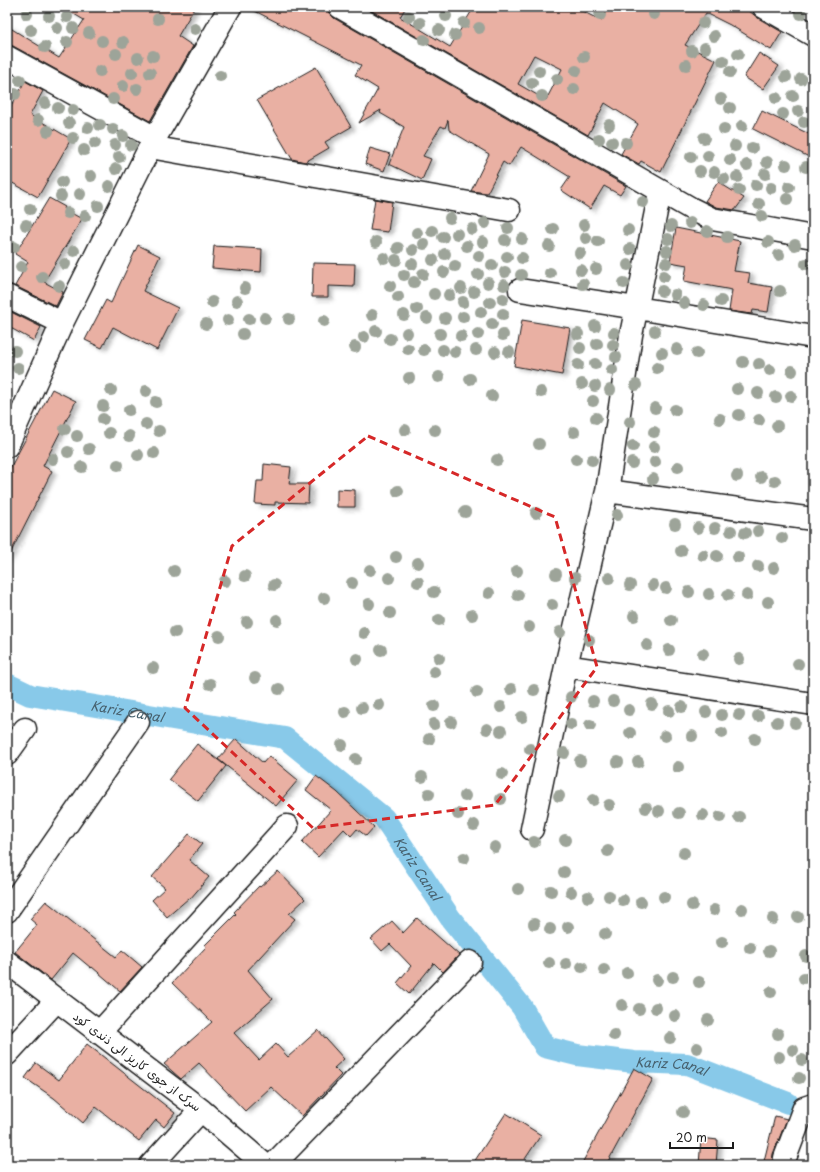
<svg xmlns="http://www.w3.org/2000/svg" width="820" height="1172" font-family="'Playpen Sans','Playpen Sans Arabic',sans-serif">
	<style>
		.lines { fill: none; stroke-linecap: round; stroke-linejoin: round }
		.canal { stroke: #88c9e9; stroke-width: 22 }
		.building { fill: #e9b0a3; stroke: #1c1c1c; fill-rule: evenodd; filter: url(#shadow) }
		.minor-casing { stroke: #1c1c1c; stroke-width: 25 }
		.minor { stroke: #fff; stroke-width: 22 }
		.tree { fill: #9da499 }
		.marked { fill: none; stroke: #d62828; stroke-width: 3; stroke-dasharray: 8 5; stroke-linejoin: round }
		.labels { text-anchor: middle; stroke-width: 4; stroke-linejoin: round; paint-order: stroke }
		.street-label { font-size: 12px; fill: #1c1c1c; stroke: #fff }
		.water-label { font-size: 13px; font-style: italic; fill: #47616e; stroke: #fff }
	</style>
	<defs>
		<filter id="shadow"><feDropShadow dx="4.5" dy="2.5" stdDeviation="2" flood-color="#0004"/></filter>
	</defs>
	<rect width="100%" height="100%" fill="#fff"/>
	<filter id="ink" filterUnits="userSpaceOnUse"><feTurbulence type="fractalNoise" baseFrequency=".025" numOctaves="2"/><feDisplacementMap in="SourceGraphic" scale="8" xChannelSelector="R" yChannelSelector="G"/><feConvolveMatrix kernelMatrix="1 2 1 2 8 2 1 2 1" color-interpolation-filters="sRGB"/></filter>
	<g filter="url(#ink)">
		<g class="lines">
			<!-- canal -->
			<path class="canal" id="s1" d="M7,684L30,695L285,738L384,818L451,919L522,1007L545,1047L577,1055L634,1062L687,1064L788,1103"/>
		</g>
		<!-- building -->
		<path class="building" d="M62,7H195L178,36L193,46L150,121L13,46L7,45V26L59,58L84,20Z
			M247,7H328L329,13L334,18L626,186L620,195L604,186L590,209L561,190L570,177L521,147L509,166L503,162L487,193L471,191L489,154L449,130L448,120L445,128L441,126L423,156L431,159L422,180L389,164L404,127L380,113L381,110L359,123L378,89L355,75L361,65Z
			M365,7H406L400,17L450,47L474,7H574L602,21L608,7H744L758,18L782,32L771,50L730,25L706,13L685,45L716,60L661,172L641,161L639,164L621,154L638,124L605,103L588,135ZM534,55L562,69L546,100L518,84Z
			M759,53L779,66L763,89L744,77Z
			M316,67L351,127L325,142L329,148L305,162L292,159L257,100Z
			M25,81L43,91L30,115L71,139L38,197L7,180V114Z
			M762,111L813,136V159L753,129Z
			M370,148L390,154L384,171L365,164Z
			M718,182L744,198L735,210L716,207L705,201Z
			M49,198L65,207L64,209L82,219L44,282L63,292L56,306L15,286L28,262L15,254Z
			M375,199L392,202L388,232L370,230Z
			M676,228L740,241L734,271L750,273L748,283L772,287L768,312L753,310L752,314L729,311L732,290L684,281L687,265L670,262Z
			M138,245L160,256L143,291L178,308L157,350L113,327L102,348L85,340L106,300L111,303Z
			M214,246L262,249L261,272L212,268Z
			M313,263L355,264L354,287L328,286V297H312Z
			M7,310L41,327L34,341L7,326Z
			M522,320L570,328L562,375L514,366Z
			M52,389L76,401L43,466L52,471L7,560V474Z
			M264,464L291,467L289,484H309L308,503L275,502V505L255,504L257,481H263Z
			M337,489L355,490V507H337Z
			M236,739L263,763L269,756L298,780L276,806L218,759Z
			M197,744L226,766L198,801L169,779Z
			M316,776L337,792L374,827L366,836L357,829L351,836L344,829L318,857L302,842L331,810L306,790Z
			M189,834L202,844L189,860L209,877L190,899L189,898L167,917L152,900L165,888L152,877Z
			M278,871L305,899L289,914L295,919L248,970L273,999L234,1033L259,1060L276,1044L288,1057L318,1030L344,1059L334,1068L341,1075L302,1116L271,1087L245,1111L199,1063L181,1079L164,1064L212,1022L172,983L206,947L205,945L236,914L234,912L259,886L260,887Z
			M46,901L116,957L122,950L142,967L120,991L92,967L91,968L73,953L51,980L15,952L37,925L30,919Z
			M417,918L459,955L443,972L434,963L409,994L397,983L411,966L390,944L382,951L371,939L392,921L403,933Z
			M87,1044L175,1113L164,1127L156,1120L139,1141L96,1107L83,1123L54,1098L25,1078L36,1063L59,1080Z
			M634,1068L653,1079L606,1165H581Z
			M506,1113L541,1135L521,1165H472Z
			M775,1116L787,1119L773,1154L772,1165H763Z
			M701,1138L718,1140L716,1165H699Z"/>
		<g class="lines">
			<!-- minor casing -->
			<g class="minor-casing">
				<path id="minor" d="M340,7L692,209L712,219L813,237
					M764,7L813,35
					M7,57L155,138
					M150,147L509,210
					M520,290L637,308L813,337
					M7,296L62,323
					M7,446L62,323L150,147L230,7
					M607,491L813,519
					M566,666L813,704
					M7,754L25,729
					M532,829L566,666L607,491L631,335L660,192
					M7,911L138,722
					M7,962L201,1110L265,1165
					M99,1033L287,826
					M7,1054L56,1001
					M151,1165L201,1110
					M273,1165L470,962
					M784,1165L785,1158L804,1108L813,1105"/>
			</g>
			<!-- minor -->
			<use href="#minor" class="minor"/>
		</g>
		<!-- trees -->
		<g class="tree">
			<circle cx="27" cy="14" r="6"/>
			<circle cx="654" cy="14" r="6"/>
			<circle cx="801" cy="14" r="6"/>
			<circle cx="600" cy="15" r="6"/>
			<circle cx="49" cy="16" r="6"/>
			<circle cx="446" cy="16" r="6"/>
			<circle cx="67" cy="17" r="6"/>
			<circle cx="409" cy="17" r="6"/>
			<circle cx="158" cy="19" r="6"/>
			<circle cx="420" cy="23" r="6"/>
			<circle cx="464" cy="23" r="6"/>
			<circle cx="703" cy="23" r="6"/>
			<circle cx="57" cy="28" r="6"/>
			<circle cx="73" cy="28" r="6"/>
			<circle cx="479" cy="28" r="6"/>
			<circle cx="195" cy="29" r="6"/>
			<circle cx="31" cy="30" r="6"/>
			<circle cx="439" cy="30" r="6"/>
			<circle cx="89" cy="33" r="6"/>
			<circle cx="455" cy="35" r="6"/>
			<circle cx="714" cy="36" r="6"/>
			<circle cx="424" cy="40" r="6"/>
			<circle cx="102" cy="41" r="6"/>
			<circle cx="67" cy="42" r="6"/>
			<circle cx="123" cy="42" r="6"/>
			<circle cx="45" cy="47" r="6"/>
			<circle cx="705" cy="48" r="6"/>
			<circle cx="692" cy="51" r="6"/>
			<circle cx="116" cy="54" r="6"/>
			<circle cx="738" cy="54" r="6"/>
			<circle cx="153" cy="56" r="6"/>
			<circle cx="584" cy="57" r="6"/>
			<circle cx="138" cy="58" r="6"/>
			<circle cx="723" cy="61" r="6"/>
			<circle cx="686" cy="65" r="6"/>
			<circle cx="100" cy="71" r="6"/>
			<circle cx="539" cy="71" r="6"/>
			<circle cx="576" cy="71" r="6"/>
			<circle cx="730" cy="72" r="6"/>
			<circle cx="132" cy="73" r="6"/>
			<circle cx="150" cy="73" r="6"/>
			<circle cx="220" cy="76" r="6"/>
			<circle cx="786" cy="77" r="6"/>
			<circle cx="557" cy="79" r="6"/>
			<circle cx="801" cy="79" r="6"/>
			<circle cx="20" cy="80" r="6"/>
			<circle cx="532" cy="83" r="6"/>
			<circle cx="123" cy="86" r="6"/>
			<circle cx="137" cy="89" r="6"/>
			<circle cx="574" cy="89" r="6"/>
			<circle cx="15" cy="94" r="6"/>
			<circle cx="542" cy="96" r="6"/>
			<circle cx="793" cy="96" r="6"/>
			<circle cx="776" cy="98" r="6"/>
			<circle cx="113" cy="99" r="6"/>
			<circle cx="721" cy="99" r="6"/>
			<circle cx="45" cy="103" r="6"/>
			<circle cx="58" cy="108" r="6"/>
			<circle cx="730" cy="108" r="6"/>
			<circle cx="73" cy="110" r="6"/>
			<circle cx="798" cy="111" r="6"/>
			<circle cx="783" cy="114" r="6"/>
			<circle cx="38" cy="120" r="6"/>
			<circle cx="804" cy="122" r="6"/>
			<circle cx="69" cy="123" r="6"/>
			<circle cx="100" cy="125" r="6"/>
			<circle cx="609" cy="125" r="6"/>
			<circle cx="742" cy="126" r="6"/>
			<circle cx="88" cy="128" r="6"/>
			<circle cx="113" cy="129" r="6"/>
			<circle cx="724" cy="129" r="6"/>
			<circle cx="48" cy="131" r="6"/>
			<circle cx="123" cy="136" r="6"/>
			<circle cx="73" cy="138" r="6"/>
			<circle cx="704" cy="138" r="6"/>
			<circle cx="599" cy="139" r="6"/>
			<circle cx="612" cy="142" r="6"/>
			<circle cx="95" cy="143" r="6"/>
			<circle cx="626" cy="143" r="6"/>
			<circle cx="115" cy="145" r="6"/>
			<circle cx="131" cy="145" r="6"/>
			<circle cx="735" cy="146" r="6"/>
			<circle cx="752" cy="148" r="6"/>
			<circle cx="84" cy="150" r="6"/>
			<circle cx="708" cy="156" r="6"/>
			<circle cx="119" cy="157" r="6"/>
			<circle cx="691" cy="157" r="6"/>
			<circle cx="730" cy="160" r="6"/>
			<circle cx="767" cy="162" r="6"/>
			<circle cx="747" cy="165" r="6"/>
			<circle cx="786" cy="165" r="6"/>
			<circle cx="806" cy="167" r="6"/>
			<circle cx="116" cy="169" r="6"/>
			<circle cx="700" cy="171" r="6"/>
			<circle cx="714" cy="172" r="6"/>
			<circle cx="765" cy="174" r="6"/>
			<circle cx="91" cy="176" r="6"/>
			<circle cx="737" cy="177" r="6"/>
			<circle cx="724" cy="179" r="6"/>
			<circle cx="62" cy="182" r="6"/>
			<circle cx="756" cy="185" r="6"/>
			<circle cx="109" cy="186" r="6"/>
			<circle cx="789" cy="187" r="6"/>
			<circle cx="771" cy="188" r="6"/>
			<circle cx="739" cy="190" r="6"/>
			<circle cx="80" cy="194" r="6"/>
			<circle cx="61" cy="196" r="6"/>
			<circle cx="787" cy="199" r="6"/>
			<circle cx="643" cy="202" r="6"/>
			<circle cx="759" cy="204" r="6"/>
			<circle cx="98" cy="206" r="6"/>
			<circle cx="30" cy="209" r="6"/>
			<circle cx="68" cy="213" r="6"/>
			<circle cx="85" cy="216" r="6"/>
			<circle cx="762" cy="216" r="6"/>
			<circle cx="450" cy="218" r="6"/>
			<circle cx="485" cy="223" r="6"/>
			<circle cx="690" cy="223" r="6"/>
			<circle cx="26" cy="225" r="6"/>
			<circle cx="584" cy="225" r="6"/>
			<circle cx="671" cy="226" r="6"/>
			<circle cx="508" cy="228" r="6"/>
			<circle cx="472" cy="229" r="6"/>
			<circle cx="553" cy="229" r="6"/>
			<circle cx="628" cy="230" r="6"/>
			<circle cx="432" cy="231" r="6"/>
			<circle cx="707" cy="231" r="6"/>
			<circle cx="417" cy="233" r="6"/>
			<circle cx="457" cy="234" r="6"/>
			<circle cx="443" cy="237" r="6"/>
			<circle cx="727" cy="237" r="6"/>
			<circle cx="586" cy="238" r="6"/>
			<circle cx="522" cy="239" r="6"/>
			<circle cx="668" cy="239" r="6"/>
			<circle cx="505" cy="240" r="6"/>
			<circle cx="598" cy="241" r="6"/>
			<circle cx="376" cy="242" r="6"/>
			<circle cx="483" cy="242" r="6"/>
			<circle cx="768" cy="242" r="6"/>
			<circle cx="424" cy="244" r="6"/>
			<circle cx="795" cy="245" r="6"/>
			<circle cx="467" cy="246" r="6"/>
			<circle cx="549" cy="246" r="6"/>
			<circle cx="14" cy="247" r="6"/>
			<circle cx="398" cy="248" r="6"/>
			<circle cx="630" cy="249" r="6"/>
			<circle cx="413" cy="250" r="6"/>
			<circle cx="74" cy="251" r="6"/>
			<circle cx="667" cy="251" r="6"/>
			<circle cx="580" cy="253" r="6"/>
			<circle cx="445" cy="254" r="6"/>
			<circle cx="779" cy="255" r="6"/>
			<circle cx="479" cy="256" r="6"/>
			<circle cx="507" cy="257" r="6"/>
			<circle cx="384" cy="258" r="6"/>
			<circle cx="522" cy="258" r="6"/>
			<circle cx="396" cy="260" r="6"/>
			<circle cx="433" cy="260" r="6"/>
			<circle cx="666" cy="263" r="6"/>
			<circle cx="65" cy="264" r="6"/>
			<circle cx="412" cy="264" r="6"/>
			<circle cx="806" cy="264" r="6"/>
			<circle cx="492" cy="265" r="6"/>
			<circle cx="628" cy="265" r="6"/>
			<circle cx="455" cy="266" r="6"/>
			<circle cx="21" cy="267" r="6"/>
			<circle cx="596" cy="269" r="6"/>
			<circle cx="581" cy="270" r="6"/>
			<circle cx="444" cy="272" r="6"/>
			<circle cx="505" cy="272" r="6"/>
			<circle cx="550" cy="273" r="6"/>
			<circle cx="423" cy="274" r="6"/>
			<circle cx="478" cy="274" r="6"/>
			<circle cx="404" cy="275" r="6"/>
			<circle cx="521" cy="275" r="6"/>
			<circle cx="664" cy="276" r="6"/>
			<circle cx="42" cy="277" r="6"/>
			<circle cx="414" cy="282" r="6"/>
			<circle cx="488" cy="283" r="6"/>
			<circle cx="624" cy="283" r="6"/>
			<circle cx="583" cy="284" r="6"/>
			<circle cx="504" cy="285" r="6"/>
			<circle cx="59" cy="286" r="6"/>
			<circle cx="390" cy="286" r="6"/>
			<circle cx="245" cy="288" r="6"/>
			<circle cx="461" cy="288" r="6"/>
			<circle cx="662" cy="291" r="6"/>
			<circle cx="780" cy="291" r="6"/>
			<circle cx="474" cy="292" r="6"/>
			<circle cx="434" cy="294" r="6"/>
			<circle cx="449" cy="295" r="6"/>
			<circle cx="675" cy="295" r="6"/>
			<circle cx="398" cy="297" r="6"/>
			<circle cx="503" cy="299" r="6"/>
			<circle cx="237" cy="301" r="6"/>
			<circle cx="721" cy="301" r="6"/>
			<circle cx="212" cy="302" r="6"/>
			<circle cx="463" cy="302" r="6"/>
			<circle cx="490" cy="302" r="6"/>
			<circle cx="684" cy="303" r="6"/>
			<circle cx="704" cy="305" r="6"/>
			<circle cx="417" cy="309" r="6"/>
			<circle cx="481" cy="312" r="6"/>
			<circle cx="503" cy="314" r="6"/>
			<circle cx="372" cy="315" r="6"/>
			<circle cx="404" cy="315" r="6"/>
			<circle cx="463" cy="317" r="6"/>
			<circle cx="265" cy="318" r="6"/>
			<circle cx="427" cy="318" r="6"/>
			<circle cx="445" cy="318" r="6"/>
			<circle cx="249" cy="319" r="6"/>
			<circle cx="289" cy="319" r="6"/>
			<circle cx="228" cy="320" r="6"/>
			<circle cx="324" cy="321" r="6"/>
			<circle cx="206" cy="324" r="6"/>
			<circle cx="492" cy="324" r="6"/>
			<circle cx="595" cy="326" r="6"/>
			<circle cx="376" cy="331" r="6"/>
			<circle cx="655" cy="331" r="6"/>
			<circle cx="407" cy="333" r="6"/>
			<circle cx="614" cy="333" r="6"/>
			<circle cx="243" cy="334" r="6"/>
			<circle cx="440" cy="334" r="6"/>
			<circle cx="478" cy="334" r="6"/>
			<circle cx="578" cy="334" r="6"/>
			<circle cx="503" cy="335" r="6"/>
			<circle cx="461" cy="336" r="6"/>
			<circle cx="364" cy="337" r="6"/>
			<circle cx="390" cy="339" r="6"/>
			<circle cx="597" cy="344" r="6"/>
			<circle cx="613" cy="345" r="6"/>
			<circle cx="355" cy="347" r="6"/>
			<circle cx="580" cy="348" r="6"/>
			<circle cx="408" cy="349" r="6"/>
			<circle cx="677" cy="349" r="6"/>
			<circle cx="424" cy="350" r="6"/>
			<circle cx="443" cy="350" r="6"/>
			<circle cx="476" cy="350" r="6"/>
			<circle cx="15" cy="351" r="6"/>
			<circle cx="455" cy="352" r="6"/>
			<circle cx="495" cy="352" r="6"/>
			<circle cx="509" cy="352" r="6"/>
			<circle cx="662" cy="353" r="6"/>
			<circle cx="697" cy="353" r="6"/>
			<circle cx="616" cy="357" r="6"/>
			<circle cx="743" cy="362" r="6"/>
			<circle cx="595" cy="364" r="6"/>
			<circle cx="759" cy="364" r="6"/>
			<circle cx="578" cy="365" r="6"/>
			<circle cx="18" cy="368" r="6"/>
			<circle cx="657" cy="368" r="6"/>
			<circle cx="612" cy="370" r="6"/>
			<circle cx="770" cy="370" r="6"/>
			<circle cx="792" cy="371" r="6"/>
			<circle cx="439" cy="377" r="6"/>
			<circle cx="409" cy="378" r="6"/>
			<circle cx="470" cy="379" r="6"/>
			<circle cx="582" cy="384" r="6"/>
			<circle cx="636" cy="385" r="6"/>
			<circle cx="595" cy="386" r="6"/>
			<circle cx="737" cy="389" r="6"/>
			<circle cx="111" cy="390" r="6"/>
			<circle cx="610" cy="390" r="6"/>
			<circle cx="146" cy="391" r="6"/>
			<circle cx="541" cy="392" r="6"/>
			<circle cx="758" cy="393" r="6"/>
			<circle cx="492" cy="396" r="6"/>
			<circle cx="791" cy="396" r="6"/>
			<circle cx="776" cy="397" r="6"/>
			<circle cx="593" cy="401" r="6"/>
			<circle cx="156" cy="402" r="6"/>
			<circle cx="103" cy="406" r="6"/>
			<circle cx="655" cy="408" r="6"/>
			<circle cx="129" cy="410" r="6"/>
			<circle cx="675" cy="410" r="6"/>
			<circle cx="739" cy="415" r="6"/>
			<circle cx="596" cy="418" r="6"/>
			<circle cx="103" cy="419" r="6"/>
			<circle cx="720" cy="419" r="6"/>
			<circle cx="759" cy="420" r="6"/>
			<circle cx="630" cy="422" r="6"/>
			<circle cx="146" cy="424" r="6"/>
			<circle cx="777" cy="426" r="6"/>
			<circle cx="65" cy="429" r="6"/>
			<circle cx="405" cy="430" r="6"/>
			<circle cx="435" cy="430" r="6"/>
			<circle cx="159" cy="431" r="6"/>
			<circle cx="574" cy="432" r="6"/>
			<circle cx="654" cy="432" r="6"/>
			<circle cx="109" cy="433" r="6"/>
			<circle cx="77" cy="436" r="6"/>
			<circle cx="129" cy="436" r="6"/>
			<circle cx="539" cy="444" r="6"/>
			<circle cx="633" cy="446" r="6"/>
			<circle cx="654" cy="447" r="6"/>
			<circle cx="89" cy="449" r="6"/>
			<circle cx="68" cy="452" r="6"/>
			<circle cx="154" cy="453" r="6"/>
			<circle cx="138" cy="455" r="6"/>
			<circle cx="53" cy="459" r="6"/>
			<circle cx="576" cy="459" r="6"/>
			<circle cx="497" cy="460" r="6"/>
			<circle cx="592" cy="460" r="6"/>
			<circle cx="655" cy="462" r="6"/>
			<circle cx="632" cy="463" r="6"/>
			<circle cx="118" cy="465" r="6"/>
			<circle cx="82" cy="467" r="6"/>
			<circle cx="678" cy="467" r="6"/>
			<circle cx="737" cy="476" r="6"/>
			<circle cx="761" cy="477" r="6"/>
			<circle cx="653" cy="479" r="6"/>
			<circle cx="775" cy="481" r="6"/>
			<circle cx="398" cy="491" r="6"/>
			<circle cx="465" cy="512" r="6"/>
			<circle cx="536" cy="513" r="6"/>
			<circle cx="617" cy="515" r="6"/>
			<circle cx="675" cy="524" r="6"/>
			<circle cx="698" cy="528" r="6"/>
			<circle cx="715" cy="528" r="6"/>
			<circle cx="731" cy="531" r="6"/>
			<circle cx="758" cy="531" r="6"/>
			<circle cx="745" cy="533" r="6"/>
			<circle cx="782" cy="538" r="6"/>
			<circle cx="681" cy="551" r="6"/>
			<circle cx="703" cy="555" r="6"/>
			<circle cx="717" cy="556" r="6"/>
			<circle cx="396" cy="557" r="6"/>
			<circle cx="738" cy="557" r="6"/>
			<circle cx="418" cy="563" r="6"/>
			<circle cx="758" cy="566" r="6"/>
			<circle cx="774" cy="568" r="6"/>
			<circle cx="370" cy="570" r="6"/>
			<circle cx="174" cy="571" r="6"/>
			<circle cx="517" cy="571" r="6"/>
			<circle cx="556" cy="574" r="6"/>
			<circle cx="245" cy="576" r="6"/>
			<circle cx="389" cy="578" r="6"/>
			<circle cx="575" cy="578" r="6"/>
			<circle cx="609" cy="578" r="6"/>
			<circle cx="225" cy="581" r="6"/>
			<circle cx="418" cy="582" r="6"/>
			<circle cx="352" cy="583" r="6"/>
			<circle cx="274" cy="585" r="6"/>
			<circle cx="630" cy="585" r="6"/>
			<circle cx="653" cy="585" r="6"/>
			<circle cx="666" cy="588" r="6"/>
			<circle cx="434" cy="592" r="6"/>
			<circle cx="689" cy="592" r="6"/>
			<circle cx="489" cy="593" r="6"/>
			<circle cx="709" cy="594" r="6"/>
			<circle cx="518" cy="595" r="6"/>
			<circle cx="728" cy="595" r="6"/>
			<circle cx="747" cy="595" r="6"/>
			<circle cx="324" cy="598" r="6"/>
			<circle cx="768" cy="602" r="6"/>
			<circle cx="369" cy="604" r="6"/>
			<circle cx="552" cy="605" r="6"/>
			<circle cx="390" cy="613" r="6"/>
			<circle cx="472" cy="615" r="6"/>
			<circle cx="634" cy="616" r="6"/>
			<circle cx="277" cy="620" r="6"/>
			<circle cx="439" cy="620" r="6"/>
			<circle cx="671" cy="620" r="6"/>
			<circle cx="247" cy="622" r="6"/>
			<circle cx="529" cy="627" r="6"/>
			<circle cx="175" cy="632" r="6"/>
			<circle cx="560" cy="632" r="6"/>
			<circle cx="364" cy="633" r="6"/>
			<circle cx="219" cy="636" r="6"/>
			<circle cx="589" cy="640" r="6"/>
			<circle cx="647" cy="645" r="6"/>
			<circle cx="381" cy="650" r="6"/>
			<circle cx="669" cy="650" r="6"/>
			<circle cx="703" cy="654" r="6"/>
			<circle cx="439" cy="658" r="6"/>
			<circle cx="357" cy="659" r="6"/>
			<circle cx="739" cy="659" r="6"/>
			<circle cx="798" cy="664" r="6"/>
			<circle cx="153" cy="668" r="6"/>
			<circle cx="434" cy="672" r="6"/>
			<circle cx="255" cy="678" r="6"/>
			<circle cx="210" cy="684" r="6"/>
			<circle cx="279" cy="689" r="6"/>
			<circle cx="511" cy="689" r="6"/>
			<circle cx="534" cy="690" r="6"/>
			<circle cx="477" cy="692" r="6"/>
			<circle cx="571" cy="697" r="6"/>
			<circle cx="593" cy="701" r="6"/>
			<circle cx="613" cy="701" r="6"/>
			<circle cx="652" cy="704" r="6"/>
			<circle cx="379" cy="705" r="6"/>
			<circle cx="434" cy="706" r="6"/>
			<circle cx="501" cy="707" r="6"/>
			<circle cx="682" cy="707" r="6"/>
			<circle cx="362" cy="708" r="6"/>
			<circle cx="629" cy="710" r="6"/>
			<circle cx="669" cy="711" r="6"/>
			<circle cx="345" cy="712" r="6"/>
			<circle cx="706" cy="712" r="6"/>
			<circle cx="722" cy="715" r="6"/>
			<circle cx="739" cy="715" r="6"/>
			<circle cx="758" cy="716" r="6"/>
			<circle cx="522" cy="717" r="6"/>
			<circle cx="451" cy="722" r="6"/>
			<circle cx="777" cy="722" r="6"/>
			<circle cx="795" cy="723" r="6"/>
			<circle cx="434" cy="724" r="6"/>
			<circle cx="571" cy="724" r="6"/>
			<circle cx="590" cy="725" r="6"/>
			<circle cx="487" cy="729" r="6"/>
			<circle cx="501" cy="731" r="6"/>
			<circle cx="630" cy="733" r="6"/>
			<circle cx="722" cy="733" r="6"/>
			<circle cx="665" cy="736" r="6"/>
			<circle cx="692" cy="736" r="6"/>
			<circle cx="429" cy="739" r="6"/>
			<circle cx="755" cy="739" r="6"/>
			<circle cx="342" cy="745" r="6"/>
			<circle cx="530" cy="749" r="6"/>
			<circle cx="564" cy="753" r="6"/>
			<circle cx="356" cy="759" r="6"/>
			<circle cx="580" cy="761" r="6"/>
			<circle cx="618" cy="762" r="6"/>
			<circle cx="638" cy="762" r="6"/>
			<circle cx="678" cy="767" r="6"/>
			<circle cx="502" cy="774" r="6"/>
			<circle cx="422" cy="777" r="6"/>
			<circle cx="429" cy="794" r="6"/>
			<circle cx="465" cy="796" r="6"/>
			<circle cx="559" cy="796" r="6"/>
			<circle cx="501" cy="799" r="6"/>
			<circle cx="593" cy="800" r="6"/>
			<circle cx="609" cy="805" r="6"/>
			<circle cx="646" cy="808" r="6"/>
			<circle cx="659" cy="811" r="6"/>
			<circle cx="679" cy="813" r="6"/>
			<circle cx="458" cy="814" r="6"/>
			<circle cx="703" cy="815" r="6"/>
			<circle cx="720" cy="817" r="6"/>
			<circle cx="739" cy="817" r="6"/>
			<circle cx="474" cy="825" r="6"/>
			<circle cx="565" cy="840" r="6"/>
			<circle cx="534" cy="842" r="6"/>
			<circle cx="495" cy="847" r="6"/>
			<circle cx="608" cy="851" r="6"/>
			<circle cx="684" cy="853" r="6"/>
			<circle cx="464" cy="858" r="6"/>
			<circle cx="564" cy="872" r="6"/>
			<circle cx="518" cy="889" r="6"/>
			<circle cx="551" cy="891" r="6"/>
			<circle cx="571" cy="892" r="6"/>
			<circle cx="609" cy="896" r="6"/>
			<circle cx="588" cy="897" r="6"/>
			<circle cx="664" cy="897" r="6"/>
			<circle cx="623" cy="900" r="6"/>
			<circle cx="641" cy="902" r="6"/>
			<circle cx="692" cy="905" r="6"/>
			<circle cx="742" cy="909" r="6"/>
			<circle cx="714" cy="910" r="6"/>
			<circle cx="798" cy="917" r="6"/>
			<circle cx="773" cy="919" r="6"/>
			<circle cx="534" cy="924" r="6"/>
			<circle cx="568" cy="927" r="6"/>
			<circle cx="550" cy="929" r="6"/>
			<circle cx="605" cy="934" r="6"/>
			<circle cx="722" cy="942" r="6"/>
			<circle cx="750" cy="948" r="6"/>
			<circle cx="769" cy="951" r="6"/>
			<circle cx="806" cy="956" r="6"/>
			<circle cx="549" cy="963" r="6"/>
			<circle cx="566" cy="964" r="6"/>
			<circle cx="582" cy="967" r="6"/>
			<circle cx="604" cy="970" r="6"/>
			<circle cx="627" cy="973" r="6"/>
			<circle cx="673" cy="977" r="6"/>
			<circle cx="804" cy="978" r="6"/>
			<circle cx="657" cy="980" r="6"/>
			<circle cx="699" cy="982" r="6"/>
			<circle cx="771" cy="992" r="6"/>
			<circle cx="622" cy="1005" r="6"/>
			<circle cx="656" cy="1008" r="6"/>
			<circle cx="639" cy="1009" r="6"/>
			<circle cx="675" cy="1016" r="6"/>
			<circle cx="708" cy="1020" r="6"/>
			<circle cx="778" cy="1034" r="6"/>
			<circle cx="614" cy="1035" r="6"/>
			<circle cx="670" cy="1038" r="6"/>
			<circle cx="697" cy="1048" r="6"/>
			<circle cx="793" cy="1050" r="6"/>
			<circle cx="779" cy="1057" r="6"/>
			<circle cx="802" cy="1060" r="6"/>
			<circle cx="799" cy="1078" r="6"/>
			<circle cx="683" cy="1112" r="6"/>
		</g>
	</g>
	<!-- marked area -->
	<path class="marked" d="M368,436L555,517L597,667L495,805L313,828L185,708L232,546Z"/>
	<g class="labels">
		<!-- street labels -->
		<g class="street-label">
			<text transform="translate(137 1062) rotate(37)" y="4">سرک از جوی کاریز الی ذندی کود</text>
		</g>
		<!-- water labels -->
		<g class="water-label">
			<text dy="5" stroke="none"><textPath href="#s1" startOffset="124">Kariz Canal</textPath></text>
			<text dy="5" stroke="none"><textPath href="#s1" startOffset="472">Kariz Canal</textPath></text>
			<text dy="5" stroke="none"><textPath href="#s1" startOffset="820">Kariz Canal</textPath></text>
		</g>
	</g>
	<!-- margin -->
	<rect width="820" height="1172" fill="none" stroke="#fff" stroke-width="24"/>
	<rect x="12" y="12" width="796" height="1148" fill="none" stroke="#1c1c1c" stroke-width="1.5" filter="url(#ink)"/>
	<!-- scale -->
	<path d="M670 1142v6h63v-6" fill="none" stroke="#1c1c1c" stroke-width="2"/>
	<text x="676" y="1142" font-size="12" fill="#1c1c1c" stroke="#ffffff" stroke-width="3" paint-order="stroke">20 m</text>
</svg>
